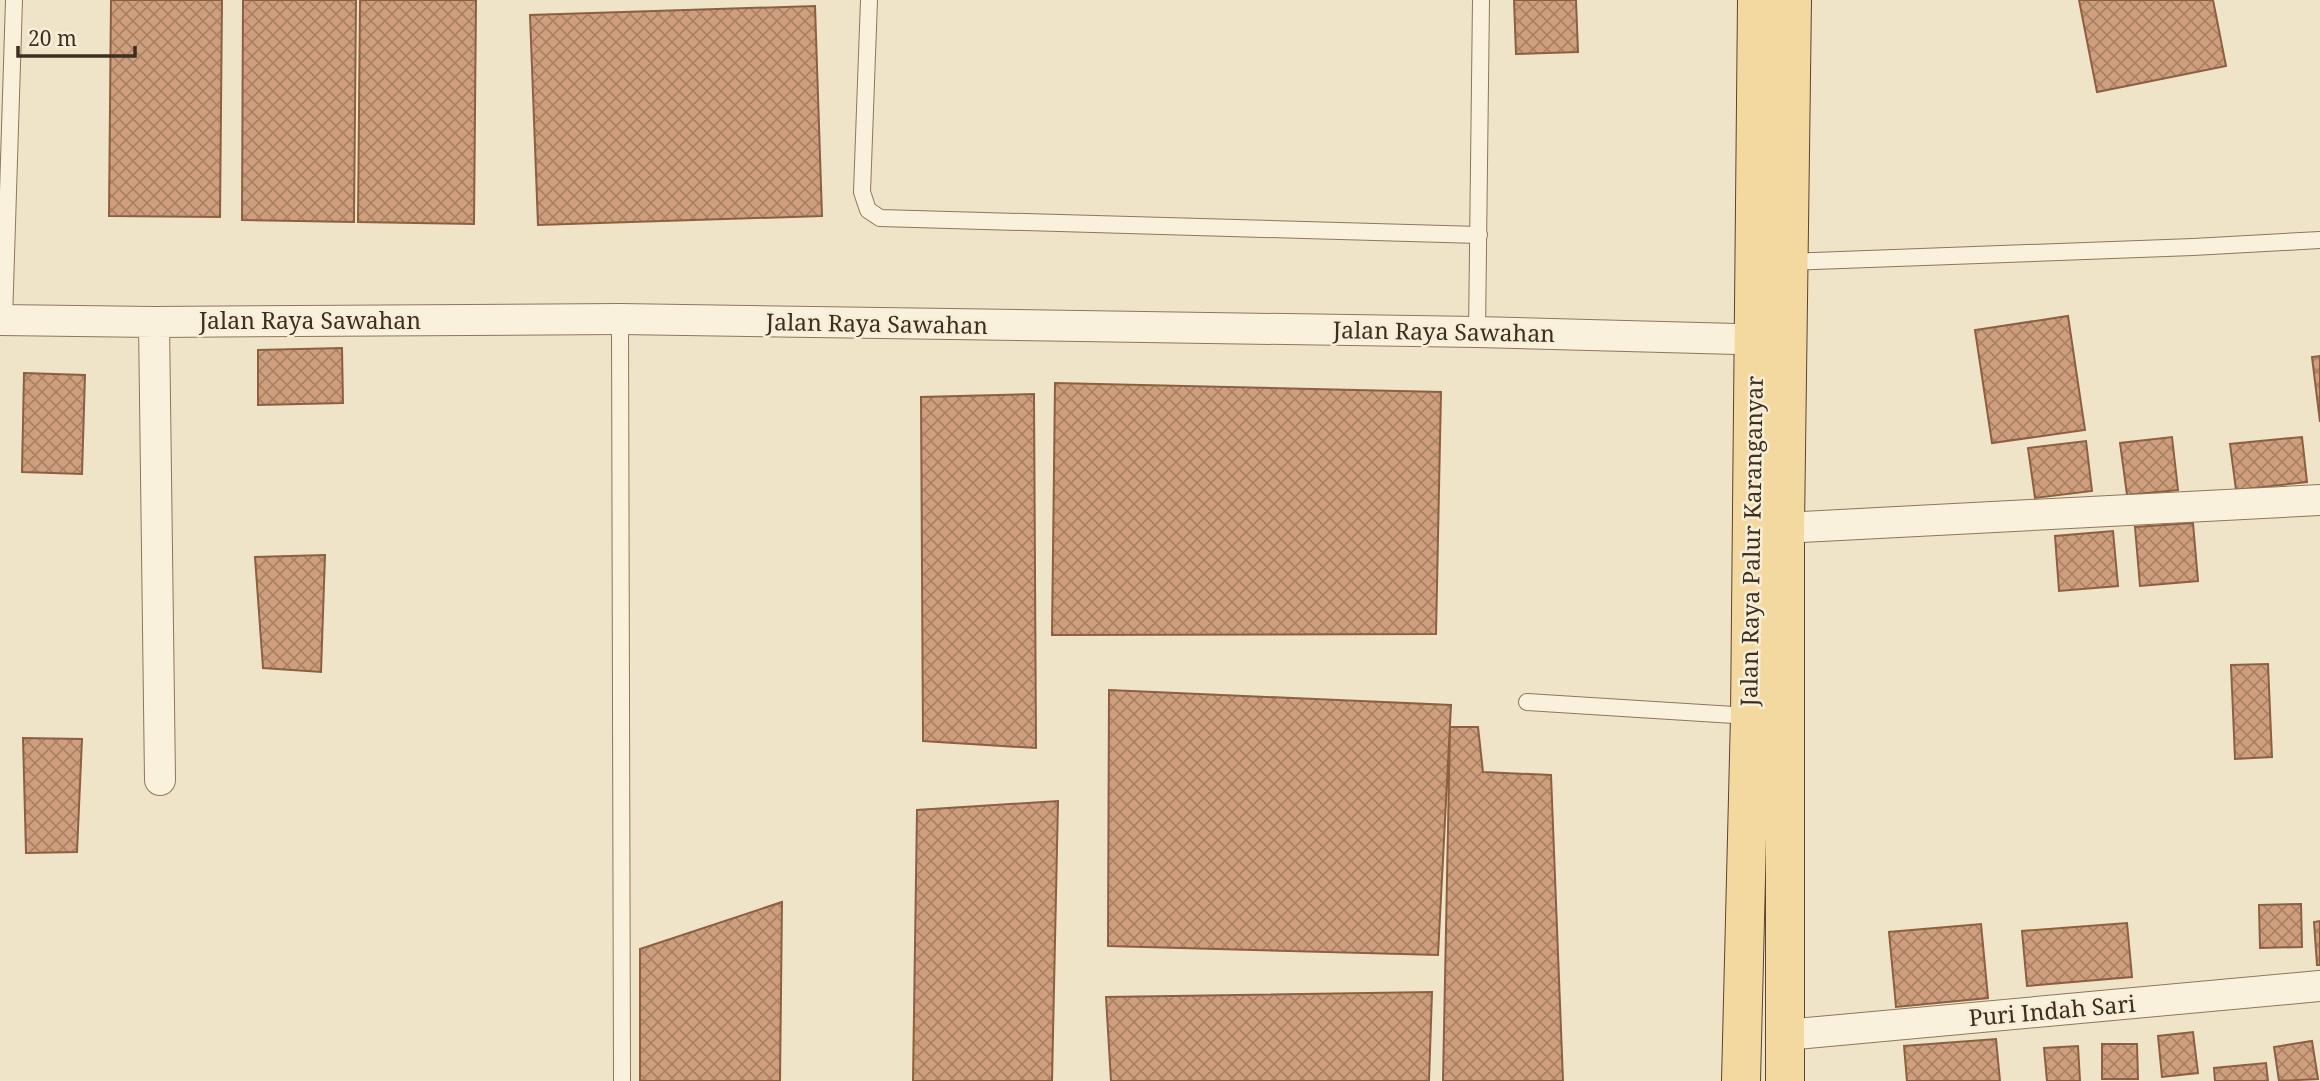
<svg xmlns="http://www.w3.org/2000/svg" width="2320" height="1081" font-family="'Noto Serif',serif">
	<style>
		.building { fill: url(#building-cross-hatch); stroke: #8d5f41; stroke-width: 2 }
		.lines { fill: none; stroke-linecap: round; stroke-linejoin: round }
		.lane-casing { stroke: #8d765c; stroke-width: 18 }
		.street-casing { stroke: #8d765c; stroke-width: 32 }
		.primary-casing { stroke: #5b4430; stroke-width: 40 }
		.lane { stroke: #faf1dc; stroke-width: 16 }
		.street { stroke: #faf1dc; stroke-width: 30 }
		.primary { stroke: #f3d9a0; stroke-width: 38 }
		.labels { text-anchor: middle; stroke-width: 5; stroke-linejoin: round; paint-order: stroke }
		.street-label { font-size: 23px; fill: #3d2e20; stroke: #f7eed8 }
	</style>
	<defs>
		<pattern id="building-cross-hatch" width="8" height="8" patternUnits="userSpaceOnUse" patternTransform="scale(1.75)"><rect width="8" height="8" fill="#cf9f7d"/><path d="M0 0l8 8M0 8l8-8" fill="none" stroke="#a98266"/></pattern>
	</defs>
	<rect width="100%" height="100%" fill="#f0e4c8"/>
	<!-- building -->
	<path class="building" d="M111,0H222L220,217L109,216Z
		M243,0H356L354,222L242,220Z
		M360,0H476L474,224L358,222Z
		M1514,0H1576L1578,52L1516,54Z
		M2079,0H2213L2226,66L2097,92Z
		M815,6L822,216L538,225L530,15Z
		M2068,316L2085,430L1992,443L1975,330Z
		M342,348L343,403L258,405V350Z
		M2320,356V422L2312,357Z
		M24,373L85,375L82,474L22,472Z
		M1055,383L1441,392L1436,634L1052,635Z
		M1034,394L1036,748L923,741L921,397Z
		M2172,437L2178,490L2127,495L2120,443Z
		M2302,437L2307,482L2236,490L2230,444Z
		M2086,441L2092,491L2035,498L2028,448Z
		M2193,523L2198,581L2140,586L2135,527Z
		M2113,531L2118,586L2059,591L2055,536Z
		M325,555L321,672L263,668L255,557Z
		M2268,664L2272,757L2235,759L2231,665Z
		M1109,690L1451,705L1438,955L1108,946Z
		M1450,727H1478L1483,772L1551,775L1563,1081H1443Z
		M23,738L82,739L77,852L26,853Z
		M1058,801L1052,1081H913L917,810Z
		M782,902L780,1081H640V949Z
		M2301,904L2302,947L2260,948L2259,905Z
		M2320,921V965H2317L2314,922Z
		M2127,923L2132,977L2027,986L2022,931Z
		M1981,924L1988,998L1896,1007L1889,932Z
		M1432,992L1429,1081H1111L1106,997Z
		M2193,1032L2198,1073L2162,1077L2158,1036Z
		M1996,1039L2000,1081H1907L1904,1046Z
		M2312,1041L2318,1079L2279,1081L2274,1047Z
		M2102,1044H2137L2138,1079H2102Z
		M2078,1046L2080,1081H2047L2044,1048Z
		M2266,1063L2268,1081H2215L2214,1068Z"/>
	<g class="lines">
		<!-- lane casing -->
		<g class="lane-casing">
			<path id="lane" d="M869,0L862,192L868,210L880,218L1479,235
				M1787,262L2193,247L2320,240
				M620,319L622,1081
				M4,320L14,0
				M1477,332L1481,0
				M1527,702L1750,716"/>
		</g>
		<!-- street casing -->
		<g class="street-casing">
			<path id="street" d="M0,320L154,322L620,319L1477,332L1774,340
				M154,322L160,780
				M1763,529L2320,500
				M1785,1035L2320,986"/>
		</g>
		<!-- primary casing -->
		<g class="primary-casing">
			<path id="primary" d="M1741,1081L1750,716L1757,0
				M1785,1081V528L1792,0"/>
		</g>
		<!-- lane -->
		<use href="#lane" class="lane"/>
		<!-- street -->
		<use href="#street" class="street"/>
		<!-- primary -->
		<use href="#primary" class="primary"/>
	</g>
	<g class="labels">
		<!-- street labels -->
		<g class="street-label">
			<text x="310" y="329">Jalan Raya Sawahan</text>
			<text transform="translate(877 324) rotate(1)" y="8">Jalan Raya Sawahan</text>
			<text transform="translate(1444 332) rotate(1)" y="8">Jalan Raya Sawahan</text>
			<text transform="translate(1752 541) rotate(-89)" y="8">Jalan Raya Palur Karanganyar</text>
			<text transform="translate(2052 1011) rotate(-5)" y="8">Puri Indah Sari</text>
		</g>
	</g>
	<!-- scale -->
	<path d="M18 46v10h117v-10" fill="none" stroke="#3d2e20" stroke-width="3.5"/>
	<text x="28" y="46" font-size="21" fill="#3d2e20" stroke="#f7eed8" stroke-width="5" paint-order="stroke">20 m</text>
</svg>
